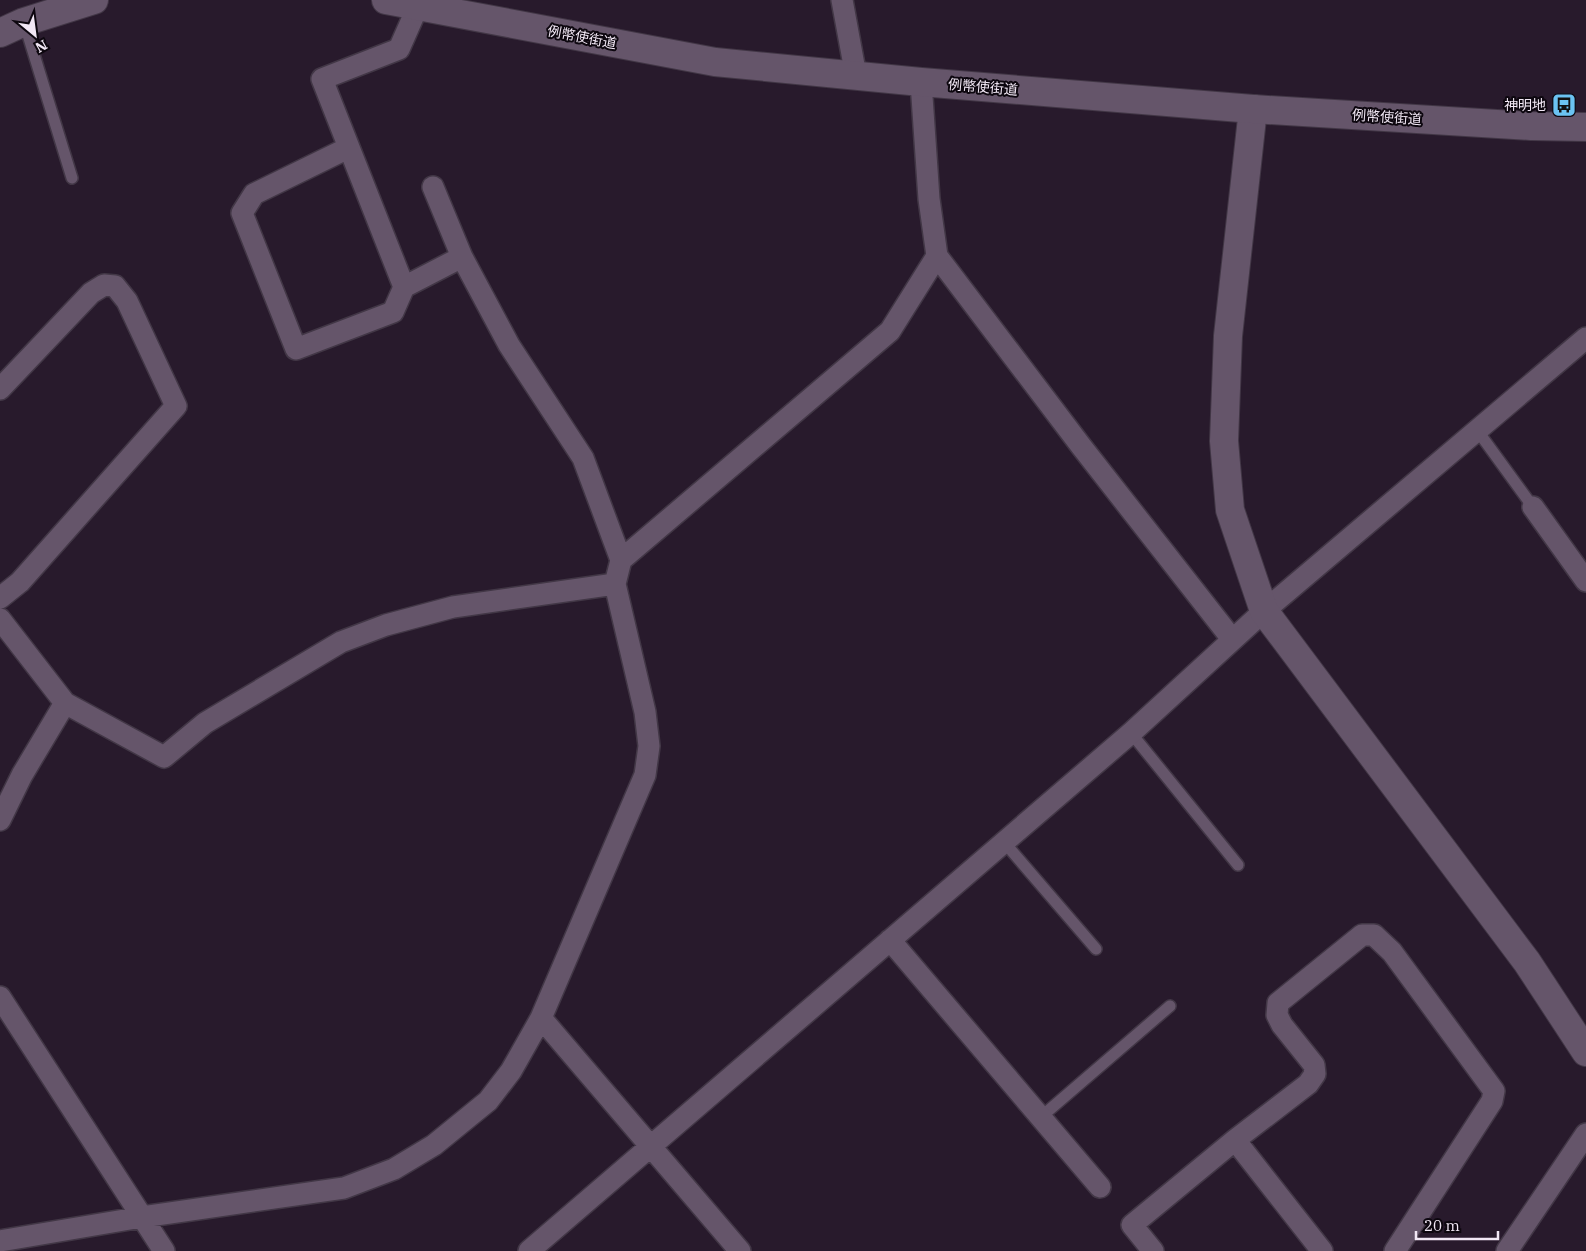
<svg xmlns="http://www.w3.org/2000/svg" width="1586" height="1251" font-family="'IBM Plex Serif','Noto Sans JP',serif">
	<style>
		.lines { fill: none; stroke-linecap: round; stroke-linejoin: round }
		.service-casing { stroke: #423746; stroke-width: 14 }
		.minor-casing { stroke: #423746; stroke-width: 24 }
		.tertiary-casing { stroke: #423746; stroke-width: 30 }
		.secondary-casing { stroke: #423746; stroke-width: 30 }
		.service { stroke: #65556a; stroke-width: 11 }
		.minor { stroke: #65556a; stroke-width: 21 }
		.tertiary { stroke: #65556a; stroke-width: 28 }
		.secondary { stroke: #65556a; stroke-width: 28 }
		.labels { text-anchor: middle; stroke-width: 4; stroke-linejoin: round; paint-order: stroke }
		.street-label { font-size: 14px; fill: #f2e8f5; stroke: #0d070f }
		.poi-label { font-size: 14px; fill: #f2e8f5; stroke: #0d070f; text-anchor: end }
	</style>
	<rect width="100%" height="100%" fill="#281a2c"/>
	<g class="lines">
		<!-- service casing -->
		<g class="service-casing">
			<path id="service" d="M24,22L72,178
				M1477,430L1533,507
				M1131,733L1238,865
				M1004,842L1096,949
				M1041,1117L1170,1006"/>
		</g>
		<!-- minor casing -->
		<g class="minor-casing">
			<path id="minor" d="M842,0L856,76
				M418,6L399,49L322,79L404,287L462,257
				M348,148L254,194L242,213L296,349L393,312L404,287
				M937,256L1081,446L1232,639
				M0,389L91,293L104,285L115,286L127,301L176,406L20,582L0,598
				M1533,507L1586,581
				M621,560L890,331L937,256L929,199L921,82
				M0,619L65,703L164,757L205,723L341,642L386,625L453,607L615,584
				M0,820L22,775L65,703
				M890,940L1100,1187
				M0,997L164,1251
				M541,1018L740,1251
				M1235,1140L1322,1251
				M0,1241L142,1217L344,1188L394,1169L434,1145L488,1101L511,1071L541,1018L645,775L649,746L645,712L615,584L621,560L583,458L509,345L462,257L433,187
				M529,1251L1131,733L1264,611L1586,338
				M1153,1251L1132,1225L1235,1140L1308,1084L1315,1074L1314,1065L1282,1025L1277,1015L1278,1003L1362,935H1374L1392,952L1494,1091L1492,1101L1395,1251
				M1507,1251L1586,1134"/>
		</g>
		<!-- tertiary casing -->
		<g class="tertiary-casing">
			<path id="tertiary" d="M1253,109L1228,336L1224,441L1230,510L1264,611L1527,962L1586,1052"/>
		</g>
		<!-- secondary casing -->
		<g class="secondary-casing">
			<path id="secondary" d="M386,0L715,62L921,82L1253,109L1531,126L1586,127
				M0,33L24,22L94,0"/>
		</g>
		<!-- service -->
		<use href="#service" class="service"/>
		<!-- minor -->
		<use href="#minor" class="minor"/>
		<!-- tertiary -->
		<use href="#tertiary" class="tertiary"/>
		<!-- secondary -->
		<use href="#secondary" class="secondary"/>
	</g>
	<!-- icons -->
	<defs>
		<g id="bus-square" transform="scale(1.25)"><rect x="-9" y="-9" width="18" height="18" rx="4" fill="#6bc3f2" stroke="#0d070f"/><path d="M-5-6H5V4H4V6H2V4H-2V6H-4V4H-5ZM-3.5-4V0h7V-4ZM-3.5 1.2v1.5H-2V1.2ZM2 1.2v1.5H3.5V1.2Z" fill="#111"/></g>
	</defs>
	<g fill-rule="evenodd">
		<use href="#bus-square" x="1564" y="105"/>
	</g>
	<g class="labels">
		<!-- street labels -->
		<g class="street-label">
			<text transform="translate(582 37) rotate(11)" y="5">例幣使街道</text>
			<text transform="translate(983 87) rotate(5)" y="5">例幣使街道</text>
			<text transform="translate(1387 117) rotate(4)" y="5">例幣使街道</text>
		</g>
		<!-- poi labels -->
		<g class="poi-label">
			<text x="1546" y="110">神明地</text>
		</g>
	</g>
	<!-- north arrow -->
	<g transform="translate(35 35) rotate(151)" stroke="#0d070f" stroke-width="4" paint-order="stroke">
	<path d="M0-4L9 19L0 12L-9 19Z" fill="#f2e8f5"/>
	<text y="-8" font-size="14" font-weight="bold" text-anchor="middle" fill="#f2e8f5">N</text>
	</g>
	<!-- scale -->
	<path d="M1416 1231v8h82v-8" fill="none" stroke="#f2e8f5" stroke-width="2.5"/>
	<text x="1424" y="1231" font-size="15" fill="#f2e8f5" stroke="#0d070f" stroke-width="4" paint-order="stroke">20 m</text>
</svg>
